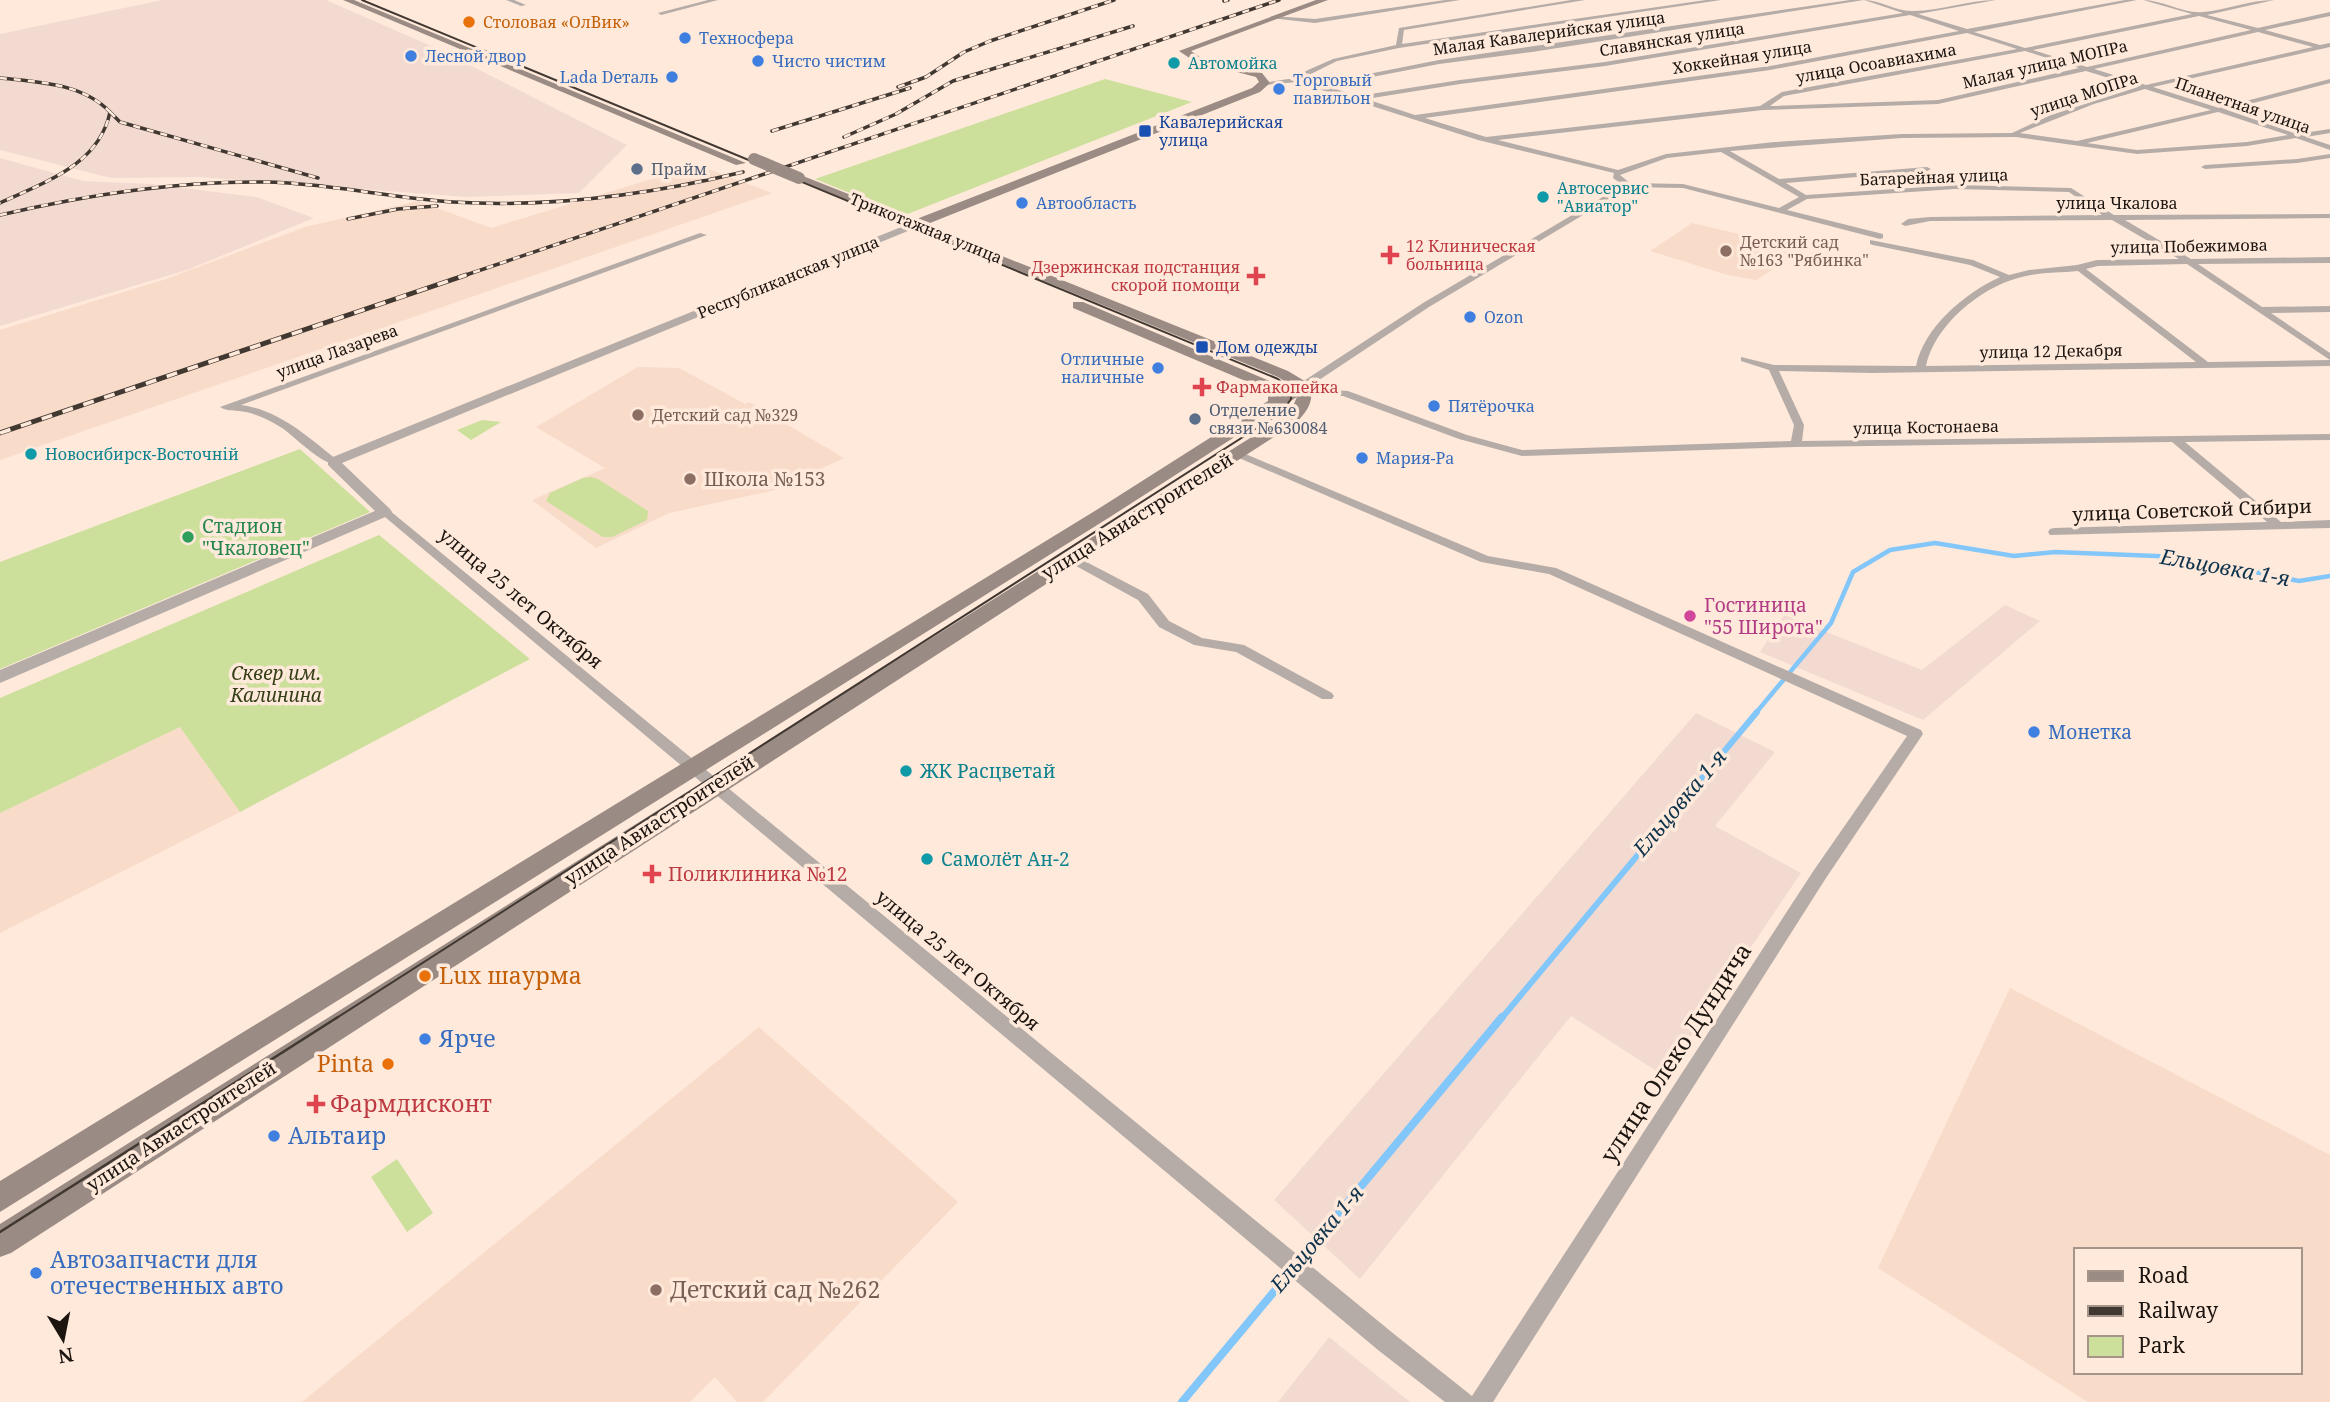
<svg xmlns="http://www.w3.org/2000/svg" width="2330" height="1402" font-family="'Noto Serif',serif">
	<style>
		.built { fill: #f8dbc9; fill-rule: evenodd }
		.industrial { fill: #f3dad1 }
		.green { fill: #ccdf9b }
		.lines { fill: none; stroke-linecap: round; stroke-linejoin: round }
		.stream-far2 { stroke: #82c6fa; stroke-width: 4.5 }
		.stream-far1 { stroke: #82c6fa; stroke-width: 6 }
		.stream { stroke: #82c6fa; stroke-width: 8 }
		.minor { fill: #b6aca7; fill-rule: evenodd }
		.tertiary { fill: #b6aca7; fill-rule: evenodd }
		.secondary { fill: #9a8c84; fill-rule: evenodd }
		.tram-far1 { stroke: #423832; stroke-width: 2 }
		.tram { stroke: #423832; stroke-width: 2.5 }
		.rail-far1-casing { stroke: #423832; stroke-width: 3.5 }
		.rail-casing { stroke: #423832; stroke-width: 5 }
		.rail-far1 { stroke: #ffe9db; stroke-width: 2.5; stroke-dasharray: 7; stroke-linecap: butt }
		.rail { stroke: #ffe9db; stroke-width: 3.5; stroke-dasharray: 11; stroke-linecap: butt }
		.secondary-bridge { stroke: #9a8c84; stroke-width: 12 }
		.food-dot { fill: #e8710a; stroke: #ffe9db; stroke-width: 2.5 }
		.shop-dot { fill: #3f7fe0; stroke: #ffe9db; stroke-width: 2.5 }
		.culture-dot { fill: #0f9aa8; stroke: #ffe9db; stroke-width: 2.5 }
		.transit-dot { fill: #1a4fb4; stroke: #ffe9db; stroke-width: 2.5 }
		.service-dot { fill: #5c6f8a; stroke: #ffe9db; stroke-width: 2.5 }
		.education-dot { fill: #8d6e63; stroke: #ffe9db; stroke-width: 2.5 }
		.health-dot { fill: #e0444e; stroke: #ffe9db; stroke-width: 2.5 }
		.leisure-dot { fill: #2e9e5b; stroke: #ffe9db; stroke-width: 2.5 }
		.hotel-dot { fill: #d1479c; stroke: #ffe9db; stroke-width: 2.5 }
		.labels { text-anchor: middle; stroke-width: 7; stroke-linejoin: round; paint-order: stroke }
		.far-food-label { font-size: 16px; fill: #c56008; stroke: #ffe9db; text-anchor: start }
		.far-street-label { font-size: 16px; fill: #1b140f; stroke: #ffe9db }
		.far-shop-label { font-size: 16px; fill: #366cbe; stroke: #ffe9db; text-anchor: start }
		.far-culture-label { font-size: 16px; fill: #0d838f; stroke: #ffe9db; text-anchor: start }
		.far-transit-label { font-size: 16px; fill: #164399; stroke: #ffe9db; text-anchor: start }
		.far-service-label { font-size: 16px; fill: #4e5e75; stroke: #ffe9db; text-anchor: start }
		.far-education-label { font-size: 16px; fill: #785e54; stroke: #ffe9db; text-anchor: start }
		.far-health-label { font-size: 16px; fill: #be3a42; stroke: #ffe9db; text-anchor: start }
		.education-label { font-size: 19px; fill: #785e54; stroke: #ffe9db; text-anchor: start }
		.street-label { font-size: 19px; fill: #1b140f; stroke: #ffe9db }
		.leisure-label { font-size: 19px; fill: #27864d; stroke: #ffe9db; text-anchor: start }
		.hotel-label { font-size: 19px; fill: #b23c85; stroke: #ffe9db; text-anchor: start }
		.park-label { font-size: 19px; font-style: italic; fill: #364018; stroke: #ffe9db }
		.shop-label { font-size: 19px; fill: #366cbe; stroke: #ffe9db; text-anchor: start }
		.culture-label { font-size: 19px; fill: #0d838f; stroke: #ffe9db; text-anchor: start }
		.health-label { font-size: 19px; fill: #be3a42; stroke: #ffe9db; text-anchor: start }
		.water-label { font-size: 21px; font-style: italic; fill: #0d334d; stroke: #ffe9db }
		.near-food-label { font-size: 23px; fill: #c56008; stroke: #ffe9db; text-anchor: start }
		.near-shop-label { font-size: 23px; fill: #366cbe; stroke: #ffe9db; text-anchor: start }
		.near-street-label { font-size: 23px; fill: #1b140f; stroke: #ffe9db }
		.near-health-label { font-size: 23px; fill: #be3a42; stroke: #ffe9db; text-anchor: start }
		.near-education-label { font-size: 23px; fill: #785e54; stroke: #ffe9db; text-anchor: start }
	</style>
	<rect width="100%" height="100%" fill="#ffe9db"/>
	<!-- built -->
	<path class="built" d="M698,165L772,193L0,460V330L166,279L305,227L418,201L491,228Z
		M1692,223L1743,235L1802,251L1756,280L1728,275L1650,251Z
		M638,367L679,368L745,404L749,402L844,458L776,490L669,513L596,548L532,500L605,468L536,427Z
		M180,727L240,812L0,933V813Z
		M2010,988L2330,1155V1402H2088L1878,1268ZM2076,1250H2300V1372H2076Z
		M759,1027L958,1202L763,1402H737L715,1377L690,1402H302Z"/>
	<!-- industrial -->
	<path class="industrial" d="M162,0H326L438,49L627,145L579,193L466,197L200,177L111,178L0,150V34Z
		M0,158L83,181L151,184L256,197L314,218L187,270L0,326Z
		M2005,605L2040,621L1923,720L1760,652L1784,615L1922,670Z
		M1696,713L1775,752L1715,826L1801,873L1664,1076L1571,1016L1360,1279L1274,1200Z
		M1329,1337L1410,1402H1278Z"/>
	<!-- green -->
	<path class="green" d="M1105,79L1192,102L905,215L815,179Z
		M482,420L501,422L471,440L457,430Z
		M300,449L370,512L0,669V562Z
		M591,477L598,479L648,511L647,520L612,537H603L546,501L550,493L583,478Z
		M379,535L530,659L240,812L180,727L0,813V698Z
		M397,1159L433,1213L407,1232L371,1177Z"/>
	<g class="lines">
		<!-- stream-far2 -->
		<path class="stream-far2" d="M1755,714L1831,623L1853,572L1890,550L1935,543L2014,556L2055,552L2181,557L2299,581L2330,576"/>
		<!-- stream-far1 -->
		<path class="stream-far1" d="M1501,1019L1757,712"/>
		<!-- stream -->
		<path class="stream" d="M1298,1262L1502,1017
			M1182,1402L1292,1270"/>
		<!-- minor -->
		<path class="minor" d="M506,0H514L526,5L521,6Z
			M708,0H718L661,15L658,13Z
			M1445,0H1460L1315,23L1269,18L1272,16L1315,19Z
			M1571,0H1585L1404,30L1402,44L1706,0H1721L1399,48L1337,61L1301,79L1318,84L1439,60L1850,0H1864L1532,52L1439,64L1326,86L1358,96L1460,80L1605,62L1903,13L1864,0C1881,0 1896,12 1913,11C1941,11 1968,0 1996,0L1918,14L1967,29L2125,0H2137L1974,32L2025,48L2192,14L2143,0C2163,0 2183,14 2203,12C2227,10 2250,0 2274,0L2207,15L2258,28L2330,12V16L2265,30L2320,45L2330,43V47L2153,87L2219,108L2330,79V83L2227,110L2297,134L2330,129V133L2306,137L2330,145V150L2296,138L2247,146L2137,154L2016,137L1902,138L1730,151L1779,179L1927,167L1931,169L1927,171L1786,183L1806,195L1955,185L2071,188L2114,215L2330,214V218L2125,220L2191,259L2330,257V263L2198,264L2262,307L2330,306V312L2271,313L2330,353V360L2187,264L2098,266L2086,269L2208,362L2330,360V366L1872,373L1779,371L1804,425L1802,441L2330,434V440L2185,442L2281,522L2330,520V528L2050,535L2048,532L2050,529L2054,528L2267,522L2172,442L1796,447L1522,456L1459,439L1343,396L1301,393L1302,389L1298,386L1299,384L1423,303L1623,185L1613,178L1614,173L1478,140L1297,82L1265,85L1262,83L1295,78L1299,74L1333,59L1396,45L1399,28ZM1910,15L1959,31L1770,66L1415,115L1366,99L1460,84L1605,66ZM2199,16L2251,30L2087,67L2033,50ZM2258,32L2313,47L2146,85L2094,69ZM1967,33L2017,49L1782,92L1760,106L1486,137L1425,118L1770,70ZM2025,51L2079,68L1938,100L1770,106L1784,96ZM2086,71L2138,87L2051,115L2012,133L1902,134L1774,142L1666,154L1618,170L1498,140L1763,110L1938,104ZM2145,89L2211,110L2077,141L2020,133L2094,104ZM2218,112L2288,135L2247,142L2137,150L2087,143ZM1721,152L1799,197L1779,208L1683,184L1630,183L1620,175L1667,158ZM1630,187L1683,188L1880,239L1883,238V234L1787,210L1807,199L1955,189L2069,192L2102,215L1930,217L1908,219L1901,224L1905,226L1930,221L2112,220L2179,259L2097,260L2077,265L2029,270L2009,275L1973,260L1870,240V244L1873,245L1970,265L2000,277C1965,293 1924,327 1916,366L1774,365L1741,357V361L1769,370L1794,425L1791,441L1522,450L1467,435L1348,391L1307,388L1429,307ZM2078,271L2196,362L1926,366C1934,326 1980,288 2018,278C2037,272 2058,273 2078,271Z
			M2330,154V158L2297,163L2205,169L2201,167L2205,165L2297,159Z
			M700,233L707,235L241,405C279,410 308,437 337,460V464C323,466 295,437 282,428C271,421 259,415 246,412C237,410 227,412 220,407Z
			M1236,450L1488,556L1556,568L1921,730L1923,734L1826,878L1493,1402H1445L1378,1350L379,512L381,510H389L1394,1334L1472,1396L1814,870L1907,736L1549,574L1481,562L1232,455L1230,453Z
			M1071,554L1148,594L1169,621L1202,638L1244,645L1332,693L1334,696L1332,699H1322L1236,652L1194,645L1159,627L1138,600L1067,561L1065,558L1067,555Z"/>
		<!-- tertiary -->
		<path class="tertiary" d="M916,221L921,224L920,226L342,463L390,509L392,512L390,515L0,683V670L375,511L328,465V459Z"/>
		<!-- secondary -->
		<path class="secondary" d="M343,0H354L746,163L736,165Z
			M1316,0H1328L1191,51L1200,57L1262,73L1270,83L1260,92L925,225L1288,371L1308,383C1316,399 1308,410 1297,422L11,1253L0,1257V1224L1277,421L1292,408L1297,397L1110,517L0,1212V1181L1098,509L1268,401V393L1262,388L1073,308V302H1083L1272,382L1283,392L1292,386L1278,377L793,178L803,176L914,220L1252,88L1259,82L1256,77L1194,61L1179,51Z"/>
		<!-- tram-far1 -->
		<path class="tram-far1" d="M335,1019L1282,412L1291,399V390L1278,379L362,0"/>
		<!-- tram -->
		<path class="tram" d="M0,1232L338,1017"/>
		<!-- rail-far1 casing -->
		<g class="rail-far1-casing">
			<path id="rail-far1" d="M1224,1L1228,0
				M0,78C38,82 82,83 110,112C99,165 45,182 0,203
				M898,87L926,77L964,52L990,41L1114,0
				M110,112L120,122L318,178
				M772,131L910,88
				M844,137L896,114L953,81L1133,26
				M0,215C86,195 174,181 263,182C327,183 390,198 453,202C551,208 648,195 743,172
				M348,219L398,209L437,206
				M460,277L1279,0"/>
		</g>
		<!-- rail casing -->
		<g class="rail-casing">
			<path id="rail" d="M0,433L466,275"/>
		</g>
		<!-- rail-far1 -->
		<use href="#rail-far1" class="rail-far1"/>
		<!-- rail -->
		<use href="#rail" class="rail"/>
		<!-- secondary-bridge -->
		<path class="secondary-bridge" d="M754,159L799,178"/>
	</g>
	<!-- markers -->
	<g class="food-dot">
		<circle cx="469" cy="22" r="7"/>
		<circle cx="425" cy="976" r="7"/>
		<circle cx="388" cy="1064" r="7"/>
	</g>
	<g class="shop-dot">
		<circle cx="685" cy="38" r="7"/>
		<circle cx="411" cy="56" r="7"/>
		<circle cx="758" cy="61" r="7"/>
		<circle cx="672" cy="77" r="7"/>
		<circle cx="1279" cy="89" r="7"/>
		<circle cx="1022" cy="203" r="7"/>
		<circle cx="1470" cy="317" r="7"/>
		<circle cx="1158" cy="368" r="7"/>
		<circle cx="1434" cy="406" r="7"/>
		<circle cx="1362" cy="458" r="7"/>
		<circle cx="2034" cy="732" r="7"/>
		<circle cx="425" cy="1039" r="7"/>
		<circle cx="274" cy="1136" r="7"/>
		<circle cx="36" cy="1273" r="7"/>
	</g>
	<g class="culture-dot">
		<circle cx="1174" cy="63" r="7"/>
		<circle cx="1543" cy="197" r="7"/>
		<circle cx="31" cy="454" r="7"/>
		<circle cx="906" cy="771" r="7"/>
		<circle cx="927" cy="859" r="7"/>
	</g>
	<g class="transit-dot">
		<rect x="1138" y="124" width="14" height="14" rx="3.5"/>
		<rect x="1195" y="340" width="14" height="14" rx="3.5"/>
	</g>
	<g class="service-dot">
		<circle cx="637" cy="169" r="7"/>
		<circle cx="1195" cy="419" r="7"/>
	</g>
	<g class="education-dot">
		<circle cx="1726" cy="251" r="7"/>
		<circle cx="638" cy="415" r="7"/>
		<circle cx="690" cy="479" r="7"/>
		<circle cx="656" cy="1290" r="7"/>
	</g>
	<g class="health-dot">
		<path d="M1386.5 244.5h7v7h7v7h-7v7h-7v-7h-7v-7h7z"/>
		<path d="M1252.5 265.5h7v7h7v7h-7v7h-7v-7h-7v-7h7z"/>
		<path d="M1198.5 376.5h7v7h7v7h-7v7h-7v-7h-7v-7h7z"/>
		<path d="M648.5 863.5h7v7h7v7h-7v7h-7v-7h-7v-7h7z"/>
		<path d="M312.5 1093.5h7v7h7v7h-7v7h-7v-7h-7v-7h7z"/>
	</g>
	<circle class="leisure-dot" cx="188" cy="537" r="7"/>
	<circle class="hotel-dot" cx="1690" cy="616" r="7"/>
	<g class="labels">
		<!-- far-food labels -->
		<g class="far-food-label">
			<text x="483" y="28">Столовая «ОлВик»</text>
		</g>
		<!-- far-street labels -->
		<g class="far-street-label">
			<text transform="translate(1549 33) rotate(-8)" y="6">Малая Кавалерийская улица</text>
			<text transform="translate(1672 39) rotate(-9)" y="6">Славянская улица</text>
			<text transform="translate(1742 57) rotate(-9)" y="6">Хоккейная улица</text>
			<text transform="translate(1876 63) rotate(-10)" y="6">улица Осоавиахима</text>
			<text transform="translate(2045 64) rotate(-13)" y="6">Малая улица МОПРа</text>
			<text transform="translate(2084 94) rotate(-18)" y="6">улица МОПРа</text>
			<text transform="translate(2243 105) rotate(19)" y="6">Планетная улица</text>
			<text transform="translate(1934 177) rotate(-2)" y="6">Батарейная улица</text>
			<text x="2117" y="209">улица Чкалова</text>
			<text transform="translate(926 228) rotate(22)" y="6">Трикотажная улица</text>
			<text transform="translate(2189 246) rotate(-1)" y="6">улица Побежимова</text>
			<text transform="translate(788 277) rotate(-22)" y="6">Республиканская улица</text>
			<text transform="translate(337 351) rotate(-20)" y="6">улица Лазарева</text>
			<text transform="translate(2051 351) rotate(-1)" y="6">улица 12 Декабря</text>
			<text transform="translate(1926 427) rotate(-1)" y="6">улица Костонаева</text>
		</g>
		<!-- far-shop labels -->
		<g class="far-shop-label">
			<text x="699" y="44">Техносфера</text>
			<text x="425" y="62">Лесной двор</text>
			<text x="772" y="67">Чисто чистим</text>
			<text x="658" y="83" text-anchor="end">Lada Dеталь</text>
			<text x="1293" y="86">Торговый<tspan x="1293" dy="18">павильон</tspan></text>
			<text x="1036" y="209">Автообласть</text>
			<text x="1484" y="323">Ozon</text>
			<text x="1144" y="365" text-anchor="end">Отличные<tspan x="1144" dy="18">наличные</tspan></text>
			<text x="1448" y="412">Пятёрочка</text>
			<text x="1376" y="464">Мария-Ра</text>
		</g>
		<!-- far-culture labels -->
		<g class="far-culture-label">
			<text x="1188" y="69">Автомойка</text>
			<text x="1557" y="194">Автосервис<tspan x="1557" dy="18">"Авиатор"</tspan></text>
			<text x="45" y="460">Новосибирск-Восточній</text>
		</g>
		<!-- far-transit labels -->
		<g class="far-transit-label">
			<text x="1159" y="128">Кавалерийская<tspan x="1159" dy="18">улица</tspan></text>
			<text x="1216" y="353">Дом одежды</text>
		</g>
		<!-- far-service labels -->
		<g class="far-service-label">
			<text x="651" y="175">Прайм</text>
			<text x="1209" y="416">Отделение<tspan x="1209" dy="18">связи №630084</tspan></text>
		</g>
		<!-- far-education labels -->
		<g class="far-education-label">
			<text x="1740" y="248">Детский сад<tspan x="1740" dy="18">№163 "Рябинка"</tspan></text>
			<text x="652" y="421">Детский сад №329</text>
		</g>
		<!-- far-health labels -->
		<g class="far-health-label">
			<text x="1406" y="252">12 Клиническая<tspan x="1406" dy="18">больница</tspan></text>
			<text x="1240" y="273" text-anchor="end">Дзержинская подстанция<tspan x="1240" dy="18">скорой помощи</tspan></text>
			<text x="1216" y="393">Фармакопейка</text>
		</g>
		<!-- education labels -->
		<g class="education-label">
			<text x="704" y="486">Школа №153</text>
		</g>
		<!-- street labels -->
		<g class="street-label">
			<text transform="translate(2192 510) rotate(-2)" y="7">улица Советской Сибири</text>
			<text transform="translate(1137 516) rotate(-32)" y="7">улица Авиастроителей</text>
			<text transform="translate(521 598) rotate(40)" y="7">улица 25 лет Октября</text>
			<text transform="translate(659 820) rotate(-33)" y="7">улица Авиастроителей</text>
			<text transform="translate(958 960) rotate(40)" y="7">улица 25 лет Октября</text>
			<text transform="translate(181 1126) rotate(-33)" y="7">улица Авиастроителей</text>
		</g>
		<!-- leisure labels -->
		<g class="leisure-label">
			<text x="202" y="533">Стадион<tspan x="202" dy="22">"Чкаловец"</tspan></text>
		</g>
		<!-- hotel labels -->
		<g class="hotel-label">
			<text x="1704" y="612">Гостиница<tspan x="1704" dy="22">"55 Широта"</tspan></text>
		</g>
		<!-- park labels -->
		<g class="park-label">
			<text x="276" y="680">Сквер им.<tspan x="276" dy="22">Калинина</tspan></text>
		</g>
		<!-- shop labels -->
		<g class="shop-label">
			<text x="2048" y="739">Монетка</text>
		</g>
		<!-- culture labels -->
		<g class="culture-label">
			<text x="920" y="778">ЖК Расцветай</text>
			<text x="941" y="866">Самолёт Ан-2</text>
		</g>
		<!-- health labels -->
		<g class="health-label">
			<text x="668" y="881">Поликлиника №12</text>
		</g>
		<!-- water labels -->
		<g class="water-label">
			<text transform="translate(2225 568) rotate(10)" y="7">Ельцовка 1-я</text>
			<text transform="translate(1680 803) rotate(-50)" y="7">Ельцовка 1-я</text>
			<text transform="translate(1317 1239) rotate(-50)" y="7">Ельцовка 1-я</text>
		</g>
		<!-- near-food labels -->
		<g class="near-food-label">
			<text x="439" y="984">Lux шаурма</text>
			<text x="374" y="1072" text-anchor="end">Pinta</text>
		</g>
		<!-- near-shop labels -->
		<g class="near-shop-label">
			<text x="439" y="1047">Ярче</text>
			<text x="288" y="1144">Альтаир</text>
			<text x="50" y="1268">Автозапчасти для<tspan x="50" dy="26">отечественных авто</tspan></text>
		</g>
		<!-- near-street labels -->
		<g class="near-street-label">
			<text transform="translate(1676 1053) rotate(-57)" y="8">улица Олеко Дундича</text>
		</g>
		<!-- near-health labels -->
		<g class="near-health-label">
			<text x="330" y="1112">Фармдисконт</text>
		</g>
		<!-- near-education labels -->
		<g class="near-education-label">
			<text x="670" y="1298">Детский сад №262</text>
		</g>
	</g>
	<!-- legend -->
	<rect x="2074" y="1248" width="228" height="126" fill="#ffe9db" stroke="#a49489" stroke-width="2"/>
	<rect x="2088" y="1271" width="35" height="10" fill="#9a8c84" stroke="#a49489" stroke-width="2"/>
	<text x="2138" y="1283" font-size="21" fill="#1b140f">Road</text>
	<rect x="2088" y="1306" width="35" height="10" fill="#423832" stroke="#a49489" stroke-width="2"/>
	<text x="2138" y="1318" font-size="21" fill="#1b140f">Railway</text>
	<rect x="2088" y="1336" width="35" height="21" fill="#ccdf9b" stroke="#a49489" stroke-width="2"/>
	<text x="2138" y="1353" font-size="21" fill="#1b140f">Park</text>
	<!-- north arrow -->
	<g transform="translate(63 1339) rotate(170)" stroke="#ffe9db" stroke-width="5" paint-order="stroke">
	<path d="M0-5L12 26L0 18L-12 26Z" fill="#1b140f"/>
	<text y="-10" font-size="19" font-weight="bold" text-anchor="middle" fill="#1b140f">N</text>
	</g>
</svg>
